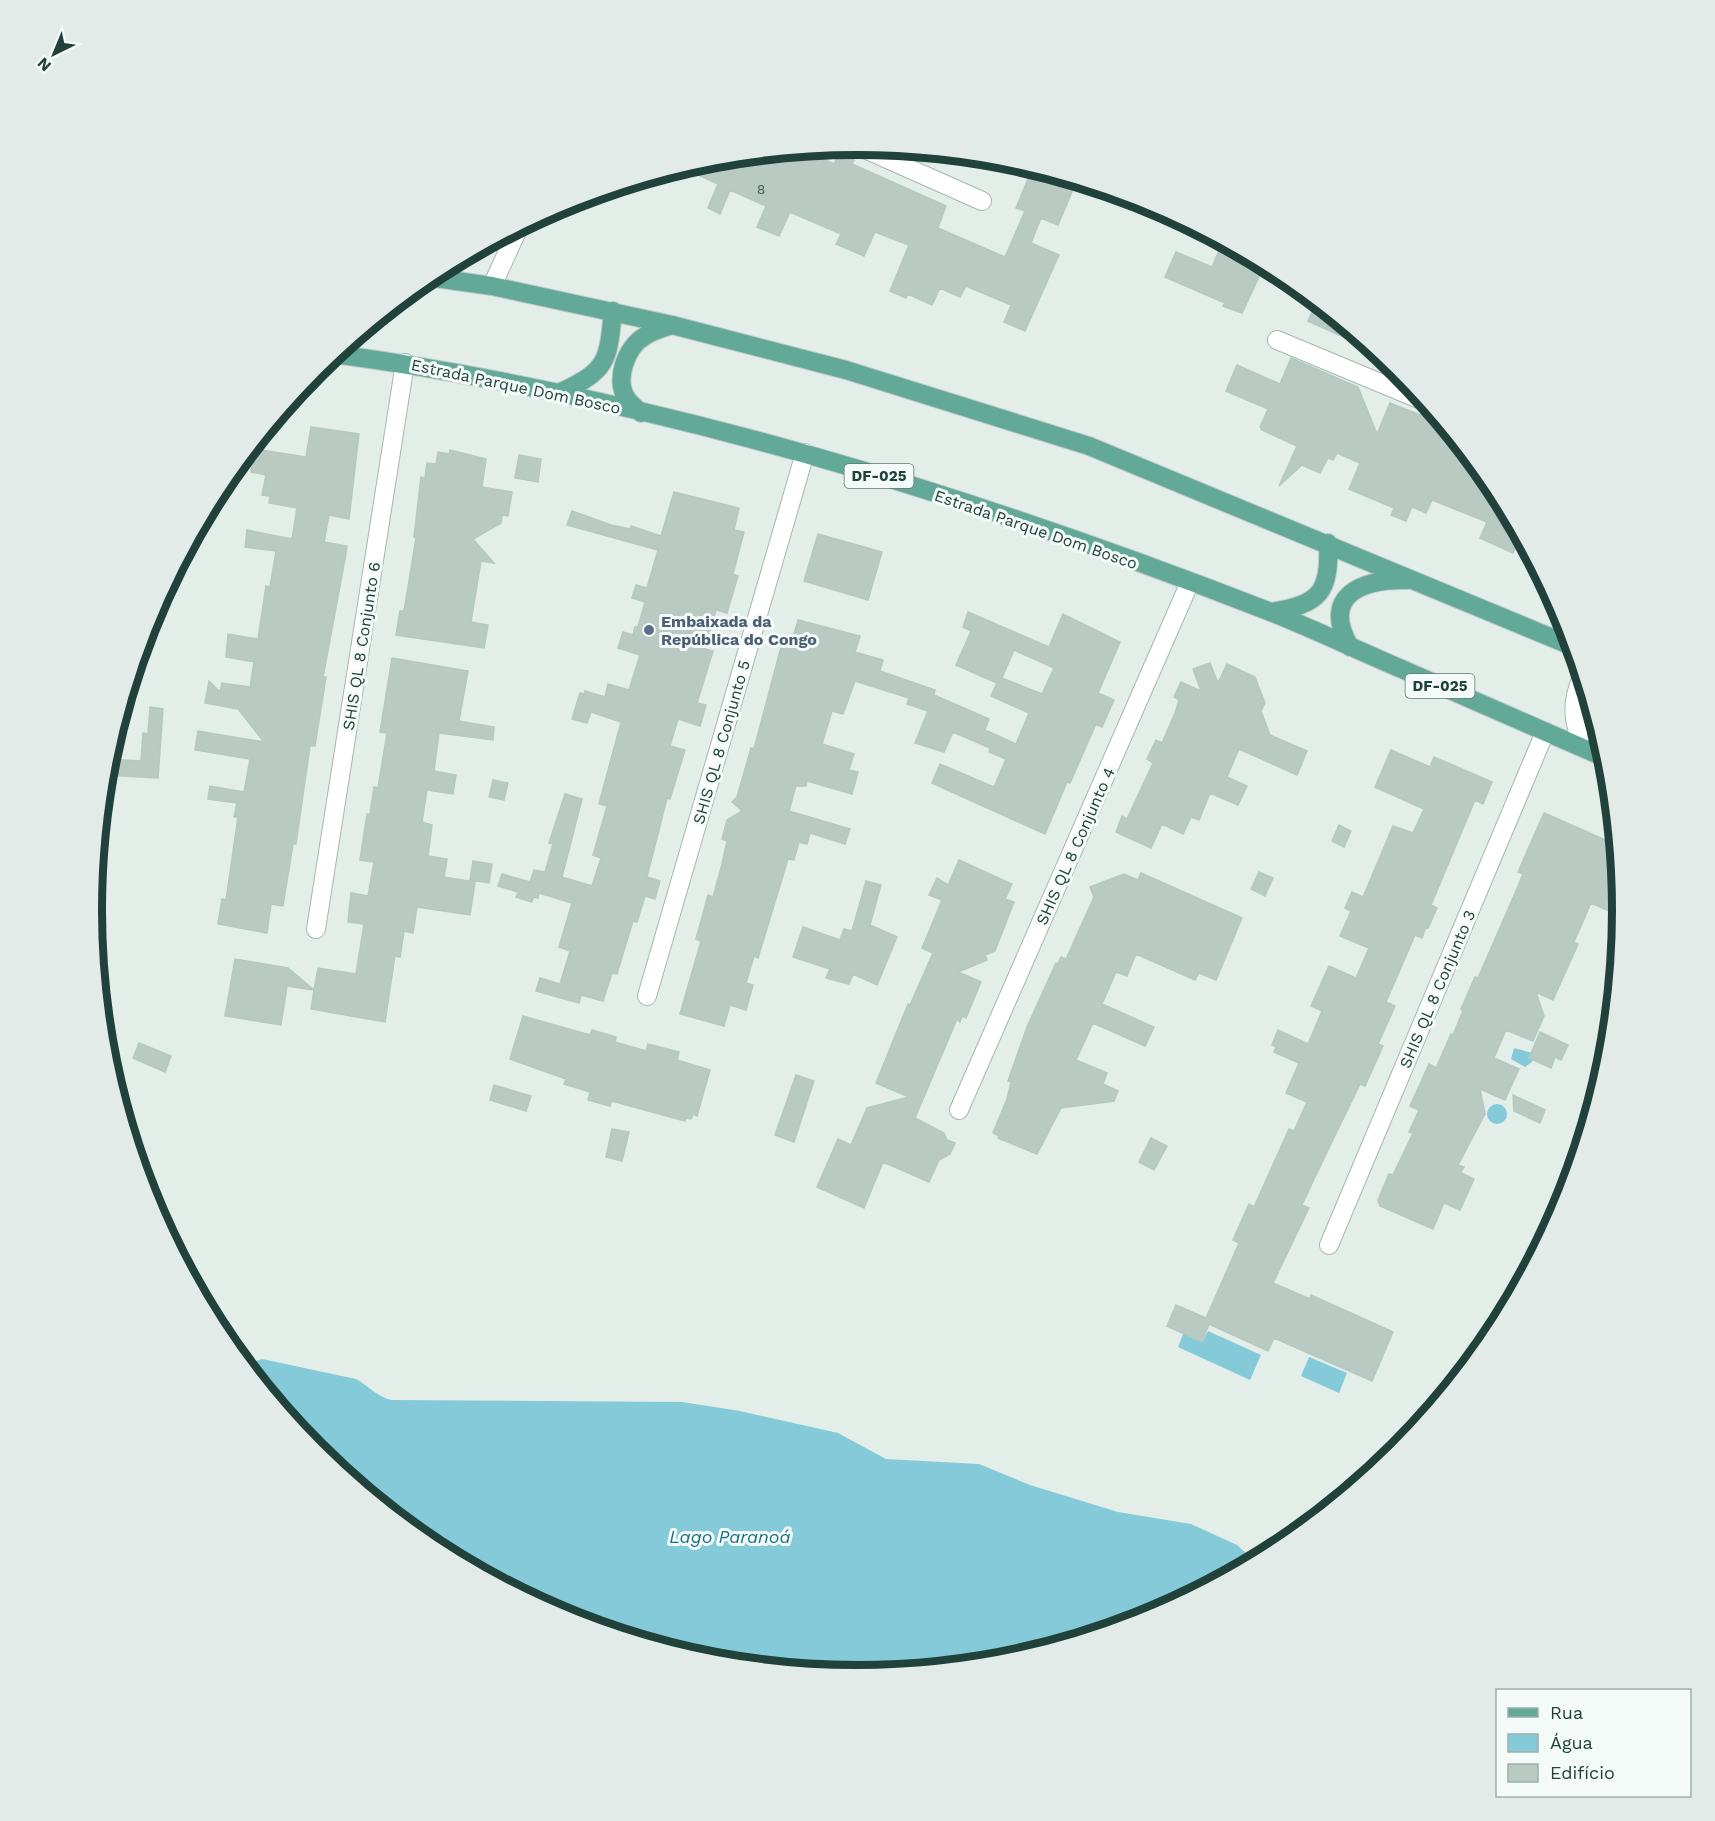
<svg xmlns="http://www.w3.org/2000/svg" width="1715" height="1821" font-family="'Work Sans',sans-serif">
	<style>
		.water { fill: #85cad9 }
		.building { fill: #b8cac2; stroke: #b4c9c1; stroke-width: 1.5; fill-rule: evenodd }
		.lines { fill: none; stroke-linecap: round; stroke-linejoin: round }
		.street-casing { stroke: #a5b7b1; stroke-width: 20 }
		.secondary-casing { stroke: #a0bbb2; stroke-width: 20 }
		.primary-casing { stroke: #c1cac8; stroke-width: 20 }
		.street { stroke: #fff; stroke-width: 18 }
		.secondary { stroke: #fff; stroke-width: 18 }
		.primary { stroke: #63a998; stroke-width: 18 }
		.service-dot { fill: #5c6f8a; stroke: #f4faf7; stroke-width: 2 }
		.labels { text-anchor: middle; stroke-width: 6; stroke-linejoin: round; paint-order: stroke }
		.number-label { font-size: 14px; fill: #46645c }
		.shield { fill: #f4faf7; stroke: #607973; stroke-width: 1.5 }
		.shield-label { font-size: 15px; font-weight: bold; fill: #20423a }
		.street-label { font-size: 16px; fill: #20423a; stroke: #f4faf7 }
		.service-label { font-size: 16px; font-weight: bold; fill: #4e5e75; stroke: #f4faf7; text-anchor: start }
		.water-label { font-size: 18px; font-style: italic; fill: #137085; stroke: #f4faf7 }
		.rim { fill: none; stroke: #20423a; stroke-width: 8 }
	</style>
	<rect width="100%" height="100%" fill="#e3eee9"/>
	<!-- water -->
	<path class="water" d="M1514,1048L1532,1053V1062L1525,1067L1511,1059Z
		M1487 1114a10 10 0 1 1 20 0a10 10 0 1 1-20 0Z
		M1208,1331L1261,1355L1250,1380L1178,1347L1184,1332L1203,1341Z
		M1309,1357L1347,1373L1339,1393L1301,1376Z
		M262,1359L356,1379C369,1386 376,1396 391,1400L682,1402L740,1411L838,1433L886,1459L979,1464L1030,1485L1118,1512L1191,1524L1237,1545L1256,1562L1150,1618L1007,1662L857,1676L708,1662L564,1618L432,1547L316,1452L244,1365Z"/>
	<!-- building -->
	<path class="building" d="M802,150L834,164L839,153L854,160L852,164L946,206L938,228L1005,257L1025,211L1016,208L1033,167L1077,180L1058,225L1041,218L1031,243L1059,255L1025,331L1004,322L1011,305L966,286L960,297L940,288L932,305L908,294L906,298L890,291L909,245L875,232L864,256L836,244L841,234L790,212L779,236L757,227L766,206L730,190L720,214L708,208L718,184L681,167L708,159Z
		M1223,241L1265,264L1242,313L1223,306L1225,303L1165,277L1176,252L1212,267Z
		M1317,301L1368,343L1366,347L1308,321Z
		M1291,358L1358,387L1377,434L1390,403L1445,425L1495,485L1524,544L1516,546L1513,553L1480,538L1487,522L1432,500L1426,513L1412,507L1406,521L1391,515L1394,508L1349,489L1360,463L1337,453L1333,460L1328,458L1320,473L1302,465L1279,486L1297,446L1262,430L1260,427L1268,409L1226,391L1237,365L1280,384Z
		M311,427L359,434L349,519L329,515L324,542L347,546L345,559L323,677H326L315,746H310L296,844H293L283,906L271,904L267,933L218,924L222,899L226,900L238,817H234L237,803L208,799L210,786L244,792L250,759L195,750L198,731L264,742L238,709L205,703L209,681L220,692L222,683L250,687L254,662L226,657L228,634L258,639L266,586L270,587L276,551L245,547L247,530L292,539L297,508L269,503L270,496L262,495L266,475L251,472L255,449L306,457Z
		M450,450L486,459L482,487L512,492L508,516L502,515L501,523L473,539L494,563L481,561L471,622L488,625L484,648L396,635L400,611H404L416,538L414,537L421,477L425,478L427,463L436,464L438,452L449,454Z
		M519,455L541,459L538,482L515,478Z
		M674,492L739,508L734,530L744,532L733,574L738,576L727,613L716,610L705,649L713,651L697,703L706,705L700,726L678,719L670,746L685,750L670,799L667,798L647,877L660,881L655,899L645,896L637,922L633,921L617,974L612,973L603,1001L581,995L579,1003L536,991L540,978L560,984L570,951L559,947L572,903L539,893L538,898L533,897L532,902L516,897L518,892L498,886L502,874L530,882L534,870L545,872L553,844L549,843L565,794L582,799L562,877L592,886L601,858L593,855L607,806L599,804L621,722L591,712L587,723L572,719L580,693L584,694L585,691L605,697L608,684L629,690L640,655L618,648L623,632L633,635L635,627H638L645,602L632,598L636,585L647,588L658,550L567,525L572,511L611,525L630,529L631,526L661,536Z
		M818,534L882,552L868,600L804,581Z
		M968,612L1049,647L1063,614L1120,642L1098,693L1114,700L1102,727L1096,724L1070,783L1067,782L1045,834L932,783L940,764L994,787L1006,759L989,752L990,748L953,732L944,752L915,743L928,711L907,704L909,698L855,681L843,714L832,711L822,744L854,754L849,770L858,772L852,794L807,781L806,786H796L789,811L850,829L845,844L810,833L807,844L799,842L794,860L788,859L758,958L754,956L746,983L753,985L746,1010L730,1005L724,1026L680,1014L701,941L696,939L708,895L713,897L722,864L727,841L722,839L727,820L742,811L732,802L737,797L751,748L754,749L781,647L784,648L787,635L794,634L798,620L860,636L855,652L883,660L880,671L935,690L934,695L989,719L985,730L1016,744L1029,713L991,696L997,683L956,665L971,631L963,627ZM1014,650L1054,668L1042,694L1002,678Z
		M392,658L468,671L459,721L494,727L493,740L439,733L434,771L456,775L453,794L427,790L422,822L432,825L428,856L447,859L444,877L475,882L470,915L417,907L413,933L404,931L400,957L395,956L385,1022L311,1009L314,990L287,986L281,1025L225,1016L235,959L288,968L314,990L318,968L356,974L364,924L348,922L351,893L368,896L374,862L360,860L367,814H370L374,787L378,788L387,733L380,732Z
		M1210,663L1218,683L1227,664L1255,677L1265,703L1261,711L1270,735L1307,751L1297,775L1239,749L1227,777L1247,786L1238,805L1210,793L1199,820L1191,817L1183,834L1162,824L1151,848L1116,832L1122,816L1127,819L1153,763L1147,759L1156,740L1162,743L1175,713L1179,700L1174,697L1181,682L1201,691L1193,669Z
		M150,707L163,709L158,778L105,775L107,759L141,761L143,733L148,734Z
		M1391,750L1430,767L1434,757L1492,782L1483,804L1475,800L1431,905L1437,908L1428,928L1426,927L1422,938L1415,935L1386,1002L1395,1006L1378,1044L1383,1046L1365,1086L1360,1084L1315,1177L1302,1205L1309,1208L1273,1283L1310,1299L1311,1295L1393,1332L1372,1381L1274,1338L1268,1351L1209,1324L1202,1342L1167,1326L1176,1305L1206,1318L1239,1243L1233,1240L1249,1204L1254,1207L1289,1129L1294,1131L1307,1102L1286,1093L1299,1063L1274,1052L1276,1047L1272,1045L1278,1030L1308,1044L1322,1011L1311,1006L1329,966L1356,978L1369,948L1340,936L1351,911L1345,908L1352,892L1363,897L1393,826L1413,833L1424,809L1375,787Z
		M493,780L508,783L504,800L489,797Z
		M1544,813L1617,845L1619,864L1607,891L1622,898L1623,917L1591,903L1574,942L1578,944L1553,1000L1536,992L1544,1016L1533,1041L1506,1030L1494,1058L1519,1069L1505,1100L1480,1089L1485,1114L1458,1165L1464,1167L1461,1173L1474,1179L1460,1210L1444,1203L1433,1229L1380,1206L1378,1200L1389,1174L1393,1175L1413,1133L1409,1132L1419,1110L1410,1106L1429,1064L1436,1068L1451,1034L1453,1035L1463,1011L1461,1009L1475,977L1478,978L1516,891L1523,874L1518,872Z
		M1339,825L1351,831L1344,847L1332,841Z
		M959,860L1012,884L1005,899L1014,902L995,951L985,955L987,960L958,972L981,982L966,1018L962,1016L960,1022L957,1019L915,1118L944,1133L947,1140L955,1143L950,1154L939,1160L929,1182L883,1162L864,1208L817,1187L838,1139L851,1145L867,1108L909,1097L876,1083L908,1004L910,1005L933,953L922,948L942,900L929,895L937,878L948,885Z
		M473,861L492,864L489,883L470,880Z
		M1259,872L1273,878L1265,896L1251,889Z
		M1141,873L1242,918L1216,980L1199,973L1195,980L1136,954L1127,976L1116,972L1102,1004L1154,1027L1145,1046L1093,1023L1076,1060L1107,1073L1103,1084L1118,1091L1114,1101L1061,1108L1037,1154L998,1138L999,1136L993,1133L1007,1099L1011,1082L1008,1081L1027,1027L1056,963L1058,964L1061,957L1066,959L1094,897L1090,887L1124,874L1138,880Z
		M866,881L881,885L870,925L897,937L877,985L853,974L849,984L826,978L830,969L793,957L803,927L840,940L844,929L852,931Z
		M523,1016L590,1035L592,1030L616,1037L615,1042L646,1051L648,1044L679,1052L677,1060L710,1070L697,1116L693,1114L691,1119L686,1118L685,1121L612,1101L610,1106L588,1100L590,1092L564,1084L566,1079L510,1059Z
		M1540,1032L1568,1045L1561,1060L1555,1057L1551,1068L1529,1058Z
		M139,1043L171,1056L165,1072L133,1058Z
		M796,1075L814,1081L794,1142L775,1135Z
		M494,1085L531,1096L526,1111L490,1100Z
		M1513,1095L1545,1110L1540,1123L1514,1111Z
		M612,1129L629,1132L622,1161L606,1157Z
		M1151,1138L1167,1146L1154,1170L1139,1162Z"/>
	<g class="lines">
		<!-- street casing -->
		<g class="street-casing">
			<path id="street" d="M856,145L982,201
				M492,286L519,227
				M1277,340L1426,402
				M316,929L405,363
				M647,996L805,453
				M959,1110L1190,582
				M1329,1245L1545,732"/>
		</g>
		<!-- secondary casing -->
		<g class="secondary-casing">
			<path id="secondary" d="M1583,675C1570,703 1573,720 1583,748"/>
		</g>
		<!-- primary casing -->
		<g class="primary-casing">
			<path id="primary" d="M428,277L492,286L672,325L846,370L1089,446L1574,647
				M334,354C655,397 967,494 1268,611C1314,629 1359,651 1404,670C1472,700 1540,729 1608,759
				M561,392C608,370 608,361 613,311
				M641,413C637,409 631,404 627,399C614,380 626,347 645,336C652,331 663,328 672,325
				M1271,612C1320,604 1330,593 1328,543
				M1350,647C1320,595 1362,579 1407,580"/>
		</g>
		<!-- street -->
		<use href="#street" class="street"/>
		<!-- secondary -->
		<use href="#secondary" class="secondary"/>
		<!-- primary -->
		<use href="#primary" class="primary"/>
	</g>
	<!-- markers -->
	<circle class="service-dot" cx="649" cy="630" r="6"/>
	<g class="labels">
		<!-- number labels -->
		<g class="number-label">
			<text x="761" y="194">8</text>
		</g>
		<!-- shield labels -->
		<g class="shield">
			<rect x="844.5" y="464" width="69" height="24" rx="4.5"/>
			<rect x="1405.5" y="674" width="69" height="24" rx="4.5"/>
		</g>
		<g class="shield-label">
			<text x="879" y="481">DF-025</text>
			<text x="1440" y="691">DF-025</text>
		</g>
		<!-- street labels -->
		<g class="street-label">
			<text transform="translate(516 386) rotate(12)" y="6">Estrada Parque Dom Bosco</text>
			<text transform="translate(1036 529) rotate(19)" y="6">Estrada Parque Dom Bosco</text>
			<text transform="translate(361 646) rotate(-81)" y="6">SHIS QL 8 Conjunto 6</text>
			<text transform="translate(721 742) rotate(-74)" y="6">SHIS QL 8 Conjunto 5</text>
			<text transform="translate(1075 846) rotate(-66)" y="6">SHIS QL 8 Conjunto 4</text>
			<text transform="translate(1437 989) rotate(-67)" y="6">SHIS QL 8 Conjunto 3</text>
		</g>
		<!-- service labels -->
		<g class="service-label">
			<text x="661" y="627">Embaixada da<tspan x="661" dy="18">República do Congo</tspan></text>
		</g>
		<!-- water labels -->
		<g class="water-label">
			<text x="730" y="1543">Lago Paranoá</text>
		</g>
	</g>
	<!-- crop -->
	<path d="M0 0H1715V1821H0ZM102 910a755 755 0 1 1 1510 0a755 755 0 1 1-1510 0Z" fill="#e3ebe8" fill-rule="evenodd"/>
	<path class="rim" d="M102 910a755 755 0 1 1 1510 0a755 755 0 1 1-1510 0Z"/>
	<!-- legend -->
	<rect x="1496" y="1689" width="195" height="108" fill="#f4faf7" stroke="#9fb0ab" stroke-width="1.5"/>
	<rect x="1508" y="1708" width="30" height="9" fill="#63a998" stroke="#9fb0ab" stroke-width="1.5"/>
	<text x="1550" y="1719" font-size="18" fill="#20423a">Rua</text>
	<rect x="1508" y="1734" width="30" height="18" fill="#85cad9" stroke="#9fb0ab" stroke-width="1.5"/>
	<text x="1550" y="1749" font-size="18" fill="#20423a">Água</text>
	<rect x="1508" y="1764" width="30" height="18" fill="#b8cac2" stroke="#9fb0ab" stroke-width="1.5"/>
	<text x="1550" y="1779" font-size="18" fill="#20423a">Edifício</text>
	<!-- north arrow -->
	<g transform="translate(54 54) rotate(223)" stroke="#f4faf7" stroke-width="4.5" paint-order="stroke">
	<path d="M0-4.5L10 22L0 15L-10 22Z" fill="#20423a"/>
	<text y="-9" font-size="16" font-weight="bold" text-anchor="middle" fill="#20423a">N</text>
	</g>
</svg>
